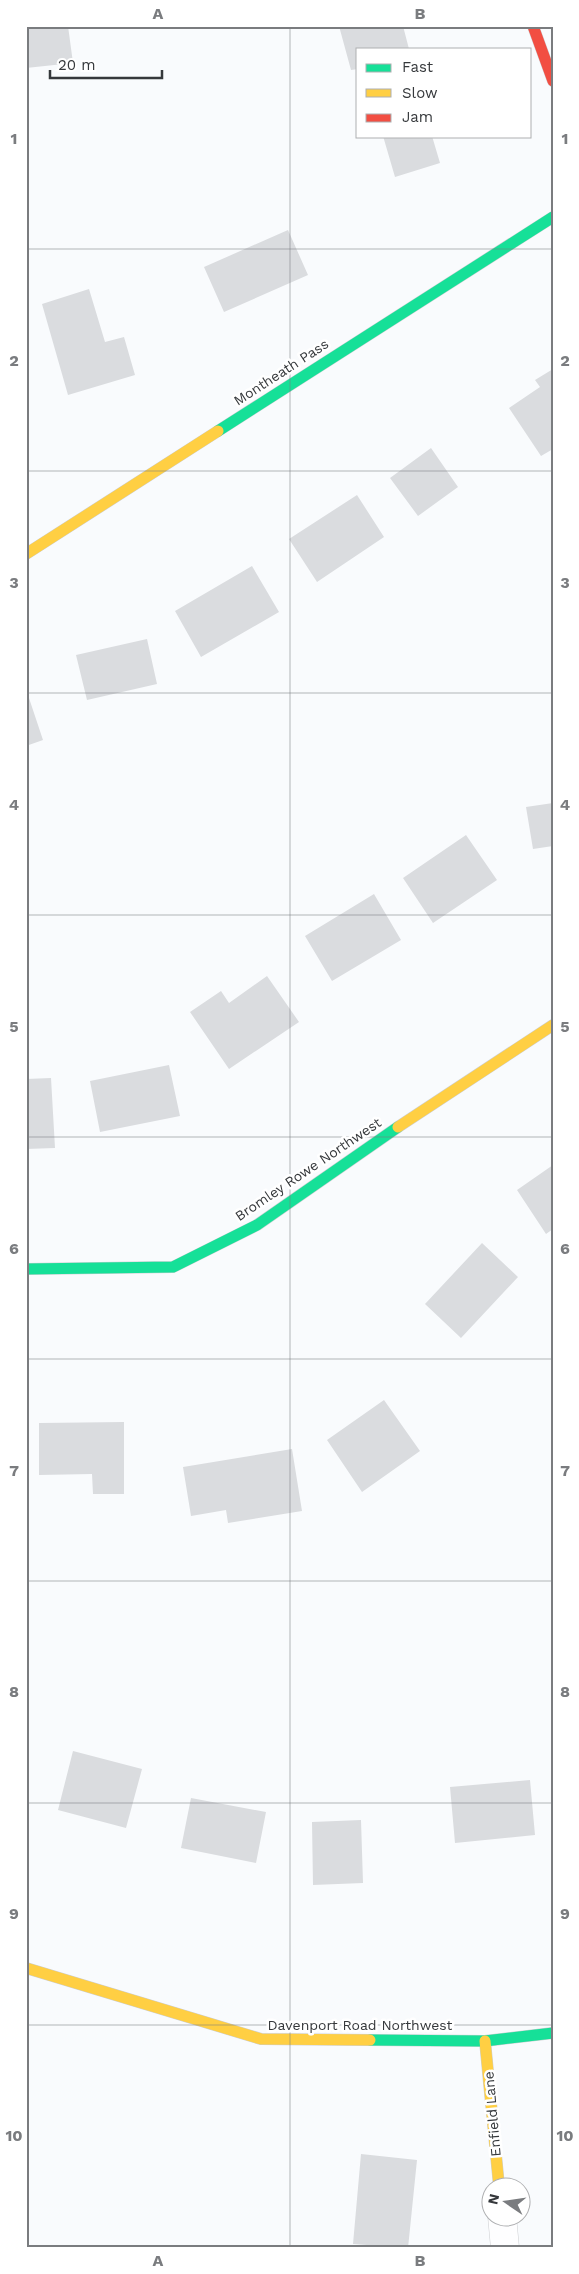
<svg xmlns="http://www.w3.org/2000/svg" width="579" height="2274" font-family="'Work Sans',sans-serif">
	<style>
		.building { fill: #dadcdf }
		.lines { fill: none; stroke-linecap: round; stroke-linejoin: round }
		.street-casing { stroke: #ccced1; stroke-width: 29 }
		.fast-casing { stroke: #ccced1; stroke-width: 12 }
		.slow-casing { stroke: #ccced1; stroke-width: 12 }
		.jam-casing { stroke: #ccced1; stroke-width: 12 }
		.street { stroke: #fefeff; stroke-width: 28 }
		.fast { stroke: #16e098; stroke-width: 11 }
		.slow { stroke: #ffcf43; stroke-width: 11 }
		.jam { stroke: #f24e42; stroke-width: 11 }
		.grid { fill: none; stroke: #7a7c7f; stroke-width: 1; stroke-opacity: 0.55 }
		.labels { text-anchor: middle; stroke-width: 5; stroke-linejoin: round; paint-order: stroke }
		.street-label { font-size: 14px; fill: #35383b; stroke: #fff }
		.neatline { fill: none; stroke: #7a7c7f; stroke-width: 2 }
		.grid-label { font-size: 16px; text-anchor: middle; font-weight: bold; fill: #7a7c7f }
	</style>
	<rect width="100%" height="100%" fill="#f9fbfd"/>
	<!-- building -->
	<path class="building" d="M26,26H68L73,63L26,68Z
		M339,26H403L409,49H358V69L351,70Z
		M383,136H432L440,163L395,177Z
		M288,230L308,275L224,312L204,267Z
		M89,289L105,342L124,337L135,375L68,395L42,304Z
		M553,369V449L541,456L509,408L540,387L535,380Z
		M431,448L458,487L418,516L390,478Z
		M357,495L384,537L317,582L289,539Z
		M252,566L279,612L201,657L175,611Z
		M147,639L157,684L87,700L76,655Z
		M26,689L43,740L26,746Z
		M553,803V846L533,849L526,807Z
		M466,835L497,880L433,923L403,878Z
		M374,894L401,940L332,981L305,936Z
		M267,976L299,1022L229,1069L190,1012L221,991L229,1003Z
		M169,1065L180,1116L100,1132L90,1081Z
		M51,1078L55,1148L26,1149V1079Z
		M553,1165V1229L546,1234L517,1190Z
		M482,1243L518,1277L461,1338L425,1304Z
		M384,1400L420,1451L362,1492L327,1440Z
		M124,1422V1494H93L92,1474L39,1475V1423Z
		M292,1449L302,1511L228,1523L226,1510L191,1516L183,1467Z
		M73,1751L142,1769L126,1828L58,1810Z
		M530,1780L535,1835L455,1843L450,1787Z
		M191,1798L266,1812L256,1863L181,1848Z
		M361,1820L363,1883L313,1885L312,1822Z
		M361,2154L417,2160L408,2248L353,2244Z"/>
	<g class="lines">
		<!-- street casing -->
		<g class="street-casing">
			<path id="street" d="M502,2216L505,2248"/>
		</g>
		<!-- fast casing -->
		<g class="fast-casing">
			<path id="fast" d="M218,431L553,217
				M26,1269L173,1267L257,1225L398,1127
				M370,2040L485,2041L553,2033"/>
		</g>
		<!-- slow casing -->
		<g class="slow-casing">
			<path id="slow" d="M26,554L218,431
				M398,1127L553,1025
				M26,1968L261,2039L370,2040
				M485,2041L499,2186"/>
		</g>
		<!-- jam casing -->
		<g class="jam-casing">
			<path id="jam" d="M533,26L553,81"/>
		</g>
		<!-- street -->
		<use href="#street" class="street"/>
		<!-- fast -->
		<use href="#fast" class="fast"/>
		<!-- slow -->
		<use href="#slow" class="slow"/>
		<!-- jam -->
		<use href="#jam" class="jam"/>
	</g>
	<!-- grid -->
	<path class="grid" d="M290,26V2248M26,249H553M26,471H553M26,693H553M26,915H553M26,1137H553M26,1359H553M26,1581H553M26,1803H553M26,2025H553"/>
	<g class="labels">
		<!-- street labels -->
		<g class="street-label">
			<text transform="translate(281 372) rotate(-33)" y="5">Montheath Pass</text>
			<text transform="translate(308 1169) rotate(-34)" y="5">Bromley Rowe Northwest</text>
			<text x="360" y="2030">Davenport Road Northwest</text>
			<text transform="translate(492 2114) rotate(-95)" y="5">Enfield Lane</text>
		</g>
	</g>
	<!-- border -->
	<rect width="579" height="2274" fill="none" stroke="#ffffff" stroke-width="55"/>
	<!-- legend -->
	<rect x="356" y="48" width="175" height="90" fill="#ffffff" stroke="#aeafb1"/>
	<rect x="366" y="64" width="25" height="8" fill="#16e098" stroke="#aeafb1"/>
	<text x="402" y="72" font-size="15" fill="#35383b">Fast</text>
	<rect x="366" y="89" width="25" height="8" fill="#ffcf43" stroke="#aeafb1"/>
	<text x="402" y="98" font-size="15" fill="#35383b">Slow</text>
	<rect x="366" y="114" width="25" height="8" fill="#f24e42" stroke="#aeafb1"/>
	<text x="402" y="122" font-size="15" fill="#35383b">Jam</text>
	<!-- north arrow -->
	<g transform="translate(506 2202) rotate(283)"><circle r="24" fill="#ffffff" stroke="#aeafb1"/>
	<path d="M0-4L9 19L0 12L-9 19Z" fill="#7a7c7f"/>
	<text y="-8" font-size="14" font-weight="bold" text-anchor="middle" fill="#35383b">N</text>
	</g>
	<!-- scale -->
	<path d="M50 70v8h112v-8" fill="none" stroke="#35383b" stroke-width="2.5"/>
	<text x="58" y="70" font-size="15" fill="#35383b" stroke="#ffffff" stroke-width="4" paint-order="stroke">20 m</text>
	<rect x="28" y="28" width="524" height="2218" class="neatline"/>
	<g class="grid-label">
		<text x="158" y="19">A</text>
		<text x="420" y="19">B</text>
		<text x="14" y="144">1</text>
		<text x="565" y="144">1</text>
		<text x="14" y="366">2</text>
		<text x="565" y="366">2</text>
		<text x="14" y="588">3</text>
		<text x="565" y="588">3</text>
		<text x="14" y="810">4</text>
		<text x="565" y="810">4</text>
		<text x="14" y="1032">5</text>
		<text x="565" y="1032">5</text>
		<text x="14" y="1254">6</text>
		<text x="565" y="1254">6</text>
		<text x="14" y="1476">7</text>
		<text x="565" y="1476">7</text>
		<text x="14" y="1697">8</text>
		<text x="565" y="1697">8</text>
		<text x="14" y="1919">9</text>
		<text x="565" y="1919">9</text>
		<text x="14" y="2141">10</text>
		<text x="565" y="2141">10</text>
		<text x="158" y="2266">A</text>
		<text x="420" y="2266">B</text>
	</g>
</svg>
